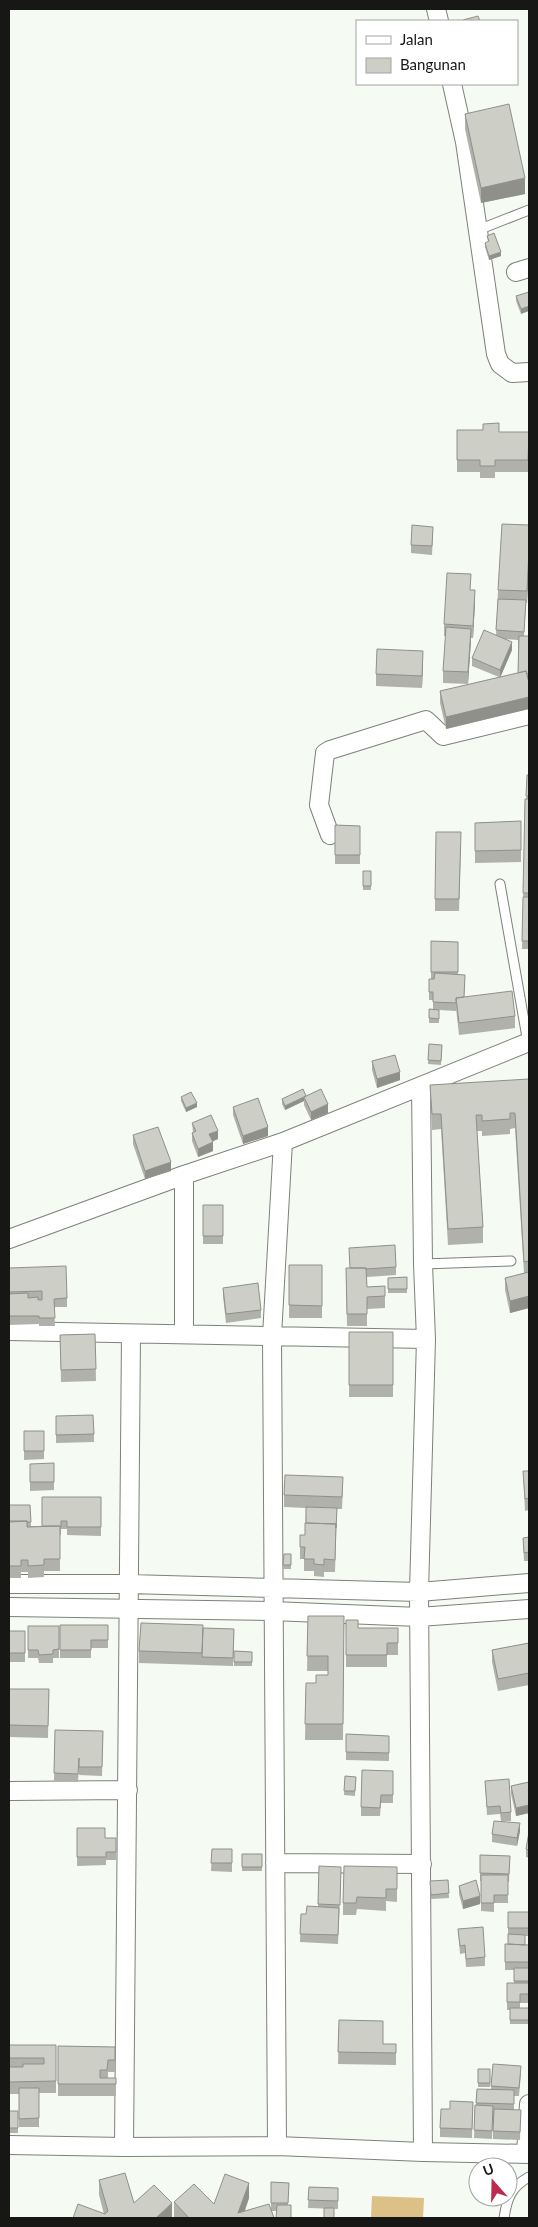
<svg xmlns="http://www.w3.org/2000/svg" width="538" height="2227" font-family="Lato,sans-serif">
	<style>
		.green { fill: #dcc187 }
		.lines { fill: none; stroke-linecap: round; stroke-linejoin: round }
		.service-casing { stroke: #7d817a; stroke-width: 11 }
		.minor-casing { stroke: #7d817a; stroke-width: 20 }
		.service { stroke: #fff; stroke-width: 9 }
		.minor { stroke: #fff; stroke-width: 18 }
		.wall { fill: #b0b1aa; fill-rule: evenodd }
		.shaded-wall { fill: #90908b }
		.building { fill: #cdcec6; stroke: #90908b }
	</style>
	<rect width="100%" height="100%" fill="#f5faf2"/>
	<!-- green -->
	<path class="green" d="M372,2196L424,2198L423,2218H371Z"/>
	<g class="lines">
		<!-- service casing -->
		<g class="service-casing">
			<path id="service" d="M478,230L529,210
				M500,884L528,1043
				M423,1264L511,1261
				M504,2218C507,2198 511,2187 529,2177"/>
		</g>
		<!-- minor casing -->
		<g class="minor-casing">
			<path id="minor" d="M436,9L439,21
				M452,84L465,142L496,354L500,364L512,373L529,372
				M516,272L529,268
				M330,835L319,805L325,753L330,750L426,720L443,736L529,715
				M421,1087L423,1264L426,1339L419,1592L423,2152
				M184,1175V1334
				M9,1239L184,1175L283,1142L529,1042
				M9,1331L426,1339
				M9,1584H129L419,1592L529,1583
				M9,1607L272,1611L419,1617L529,1609
				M9,1791L128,1790
				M275,1863L422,1864
				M9,2145L124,2147L277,2146L423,2152L529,2154
				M277,2146L272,1336L283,1142
				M124,2147L131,1334
				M526,2154L529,2104"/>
		</g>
		<!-- service -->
		<use href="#service" class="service"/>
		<!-- minor -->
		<use href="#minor" class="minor"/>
	</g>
	<!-- wall -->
	<path class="wall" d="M465,114L525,194L481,203L465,129Z
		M487,236L501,256L489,260L485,247V243L488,242Z
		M529,292L521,314L516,301V296Z
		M457,430L499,432H529L528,472H495V478H480V472H457Z
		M529,525V561L527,603H526L524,636H529V709L446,729L440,703V691L499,677L472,666V658L496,636L498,590ZM505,639L518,640V673L500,677L512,650Z
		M433,535L432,555L411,553V545Z
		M471,590L475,602L473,638H471L468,684L443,683V671L446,636H444V624Z
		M423,663L422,688L376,686V674Z
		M527,775H529V949H522L525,799H526Z
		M521,821V862L475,863V823Z
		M335,825L360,826V864H335Z
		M461,844L459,911H435V899Z
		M363,871H371V890H363Z
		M431,941L458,942V974L465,983L464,997L515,1016V1028L459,1035L456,1008V1011L439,1010V1023H429V1009H433V1000H429V992L431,979Z
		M429,1044L442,1045L441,1065L428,1064Z
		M372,1061L400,1080L377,1088L372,1070Z
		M529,1079V1308L510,1313L505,1290V1278L524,1273L515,1128L510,1129V1134L482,1136V1131H477L483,1227V1243L448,1245L441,1129L432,1130L430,1085Z
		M306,1096L328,1113L311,1120L304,1105V1101L285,1110L282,1104V1099Z
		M181,1097L197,1107L186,1112L181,1101Z
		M233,1107L268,1136L243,1144L233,1115Z
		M192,1123L218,1139L212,1141L213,1151L198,1157L192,1141V1133L193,1132Z
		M133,1135L171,1171L145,1179L133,1144Z
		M203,1205H223V1244H203Z
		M349,1248L396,1267V1275L367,1277V1287L385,1286V1308L367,1309V1326H347L346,1268H350Z
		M289,1265H322V1318H289Z
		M9,1268L67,1298V1307H54L55,1326H39V1324L9,1325Z
		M407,1277V1293H388V1278Z
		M223,1288L261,1310V1318L226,1323L223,1296Z
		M349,1332H393V1397H349Z
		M95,1334L96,1381L61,1382L60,1335Z
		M56,1416L94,1434V1442L56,1443Z
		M24,1431H44V1459L24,1460Z
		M30,1464L54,1482V1490L30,1491Z
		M523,1471H529V1510L525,1511Z
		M343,1489L342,1509H337L335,1572H324V1577L314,1576V1571H304V1559H300V1535H305L306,1508L284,1507V1495Z
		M101,1497V1536L67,1535V1529H61V1535H60V1571H44V1577L28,1578V1572H21V1578H9V1505H30L31,1526H42Z
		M529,1537V1561H524L523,1538Z
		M284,1554H291V1569H283Z
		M308,1616H344L343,1740H305L306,1683H316L328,1675V1671H307Z
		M346,1620L358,1628H398V1655H387V1667H346Z
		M60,1625H108V1648H91V1658H60Z
		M28,1626H59V1658H53V1663H39L38,1658H28Z
		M203,1628L234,1629L233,1666L139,1663V1651Z
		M9,1631H25V1662H9Z
		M529,1643V1685L498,1691L492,1662V1650Z
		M234,1651L252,1652V1666H234Z
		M9,1689H49L48,1738L9,1737Z
		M55,1730L103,1731L102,1776L79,1775V1766L78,1782L54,1781Z
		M346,1734L389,1736V1761L346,1760Z
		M393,1771V1803H381L380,1816H361V1807Z
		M345,1776L356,1777L355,1796L344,1795Z
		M485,1781L511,1812V1821H502L520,1831L517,1846L492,1842V1834L501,1821L500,1814L487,1815Z
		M529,1782V1813L516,1816L511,1794V1786Z
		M77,1828L105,1838H116V1860H106V1865L77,1866Z
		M529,1832V1858L526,1857V1849Z
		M212,1849H232V1872L211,1871Z
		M242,1854H262V1871H242Z
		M480,1855L510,1856L509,1882H508V1903H494V1912L481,1911V1881H480Z
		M319,1866L341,1875L338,1944L300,1942L301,1914H306L318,1907Z
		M397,1880V1902L386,1901V1911L357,1909L356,1915H343V1903Z
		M448,1880L449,1898L431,1899L430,1885Z
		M459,1886L480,1904L463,1909L459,1894Z
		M508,1912H529V1936H525V1945H529V2003H520V2008H529V2024H510V2010H507V1983H514V1970H505V1944H508Z
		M458,1929L485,1957V1966L466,1967L465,1953L460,1954Z
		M339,2020L383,2044H396V2065L338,2064Z
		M9,2045H56V2093H39V2127H19V2094H9Z
		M58,2046L115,2047V2072H108V2078H116V2096H58Z
		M493,2064L521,2074L519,2096H514V2110H521L520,2140L493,2139V2112L492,2139L474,2138L475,2105H476L477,2089H491Z
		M478,2069H490V2087H478Z
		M473,2102L472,2138L440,2137V2128L450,2109Z
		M9,2111H18V2133H9Z
		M99,2180L134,2203L172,2218L104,2214L99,2195Z
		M271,2182L289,2183L288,2205L276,2211H272L274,2218H175L174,2217V2202L214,2204L249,2198L245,2211L271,2208Z
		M309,2187L338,2188V2209L308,2208Z"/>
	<!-- shaded-wall -->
	<path class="shaded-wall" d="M525,178V194L481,203V188Z
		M501,252V256L489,260V256Z
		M529,306V311L521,314V309Z
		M529,549V561L527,603V591Z
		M475,590V602L473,638V626Z
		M471,629V641L468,684V672Z
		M512,642V650L500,678V670Z
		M423,651V663L422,688V676Z
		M529,697V709L446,729V717Z
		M400,1072V1080L377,1088V1079Z
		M304,1097V1101L285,1110V1106Z
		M197,1103V1107L186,1112V1108Z
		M328,1104V1113L311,1120V1112Z
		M268,1127V1136L243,1144V1136Z
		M218,1131V1139L209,1143V1134Z
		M213,1142V1151L198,1157V1149Z
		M171,1162V1171L145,1179V1171Z
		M529,1296V1308L510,1313V1301Z
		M529,1805V1813L516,1816V1808Z
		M520,1823V1831L517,1846V1838Z
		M480,1896V1904L463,1909V1901Z
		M249,2183V2198L242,2218L238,2213Z
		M172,2203V2218H156Z"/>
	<!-- building -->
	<path class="building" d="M478,16L480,21H463V20Z
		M509,104L525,178L481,188L465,114Z
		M494,233L501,252L489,256L485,243L489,241L487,236Z
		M529,292V306L521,309L516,296Z
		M499,423V432H529L528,460H495V466H480V460H457V430H483V424Z
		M502,524L529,525V549L527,591L498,590Z
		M412,525L433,527L432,546L411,545Z
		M447,573L471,574L470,590H475L473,626L444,624Z
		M498,599L526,600L524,632L496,630Z
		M446,627L471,629L468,672L443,671Z
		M484,630L512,642L500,670L472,658Z
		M519,636H529V674H527L526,671L518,673Z
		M377,649L423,651L422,676L376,674Z
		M526,671L529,683V697L446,717L440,691Z
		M527,775H529V796H526Z
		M525,799H529V893H523Z
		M521,821V850L475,851V823Z
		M335,825L360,826V855H335Z
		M436,832H461L459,899H435Z
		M363,871H371V886H363Z
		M523,897H529V941H522Z
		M431,941L458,942V972H431Z
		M435,973L465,975L464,997L456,998V1003L433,1002V992H429V979H434Z
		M512,991L515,1016L459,1023L456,998Z
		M429,1009L439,1010V1019L429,1018Z
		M429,1044L442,1045L441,1061L428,1060Z
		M395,1055L400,1072L377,1079L372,1061Z
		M529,1079V1261L524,1262L515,1113H510V1119L482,1121V1115H476L483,1227L448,1229L441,1114H432L430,1085Z
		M303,1089L306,1096L285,1106L282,1099Z
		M321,1089L328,1104L311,1112L304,1097Z
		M191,1092L197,1103L186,1108L181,1097Z
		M258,1098L268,1127L243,1136L233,1107Z
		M211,1115L218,1131L209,1134L213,1142L198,1149L192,1133L196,1131L192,1123Z
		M158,1127L171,1162L145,1171L133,1135Z
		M203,1205H223V1236H203Z
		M395,1245L396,1267L366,1269V1268H350L349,1248Z
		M289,1265H322V1306L289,1305Z
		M66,1266L67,1298L54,1299L55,1318H39V1316H9V1294L28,1293V1298L38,1297V1300H42V1291L9,1292V1268Z
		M346,1268H366L367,1287L385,1286V1296L367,1297V1314H347Z
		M529,1272V1296L510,1301L505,1278Z
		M407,1277V1289H388V1278Z
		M258,1283L261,1310L226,1314L223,1288Z
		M349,1332H393V1385H349Z
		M95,1334L96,1369L61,1370L60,1335Z
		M93,1415L94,1434L56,1435V1416Z
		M24,1431H44V1451H24Z
		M54,1463V1482H30V1464Z
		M523,1471H529V1498L525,1499Z
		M285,1475L343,1477L342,1497L284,1495Z
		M42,1497H101V1527H67V1521H61V1527H60V1526H42Z
		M9,1505H30L31,1522H27V1521H9Z
		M306,1507L337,1508L336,1528V1524L306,1523Z
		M27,1521V1527L60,1526V1559H44V1565L28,1566V1560H21V1566H9V1522Z
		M305,1523L336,1524L335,1560L324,1559V1565L314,1564V1559H304L305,1547H300V1535H305Z
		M529,1537V1552L524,1553L523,1538Z
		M284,1554H291V1565H283Z
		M308,1616H344L343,1724H305L306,1683H316V1675H328V1656H307Z
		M346,1620H358V1628H398V1643H387V1655H346Z
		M141,1623L203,1625L202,1653L139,1651Z
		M60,1625H108V1640H91V1650H60Z
		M28,1626H59V1649L53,1650V1654L39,1655L38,1650H28Z
		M203,1628L234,1629L233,1658L202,1657Z
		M9,1631H25V1653H9Z
		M529,1643V1673L498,1679L492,1650Z
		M234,1651L252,1652V1662H234Z
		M9,1689H49L48,1726L9,1725Z
		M55,1730L103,1731L102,1767H79V1758L78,1774L54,1773Z
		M346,1734L389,1736V1753L346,1752Z
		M362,1770L393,1771V1795H381L380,1808L361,1807Z
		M345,1776L356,1777L355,1791H344Z
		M509,1779L511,1812L501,1813L500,1806L487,1807L485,1781Z
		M529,1782V1805L516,1808L511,1786Z
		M494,1821L520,1823L517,1838L492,1834Z
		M77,1828H105V1838H116V1852H106V1857H77Z
		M529,1832V1850L526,1849Z
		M212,1849H232V1863H211Z
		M242,1854H262V1867H242Z
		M480,1855L510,1856L509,1874L480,1873Z
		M319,1866L341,1867L340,1905L318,1904Z
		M344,1866L397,1867V1889H386V1898L357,1897L356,1903H343Z
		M481,1875H508V1895H494V1903H481Z
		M448,1880L449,1893L431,1895L430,1881Z
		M476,1880L480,1896L463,1901L459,1886Z
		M307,1906L339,1908L338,1935L300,1934L301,1914H306Z
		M508,1912H529V1928H508Z
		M483,1927L485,1957L466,1959L465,1945L460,1946L458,1929Z
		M508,1934L525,1935V1945L508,1944Z
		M505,1944L529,1945V1962H505Z
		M514,1968H529V1981H514Z
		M507,1983H529V1994H520V2002H507Z
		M510,2008H529V2020H510Z
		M339,2020L383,2021V2044H396V2053L338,2052Z
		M9,2045H56V2081L9,2082V2067H23V2064H44V2058H9Z
		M58,2046L115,2047V2060H108L107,2070H100V2078H116V2084H58Z
		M493,2064L521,2066L519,2088L491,2086Z
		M478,2069H490V2083H478Z
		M19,2088H39V2118L19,2119Z
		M477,2089L514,2090V2104L476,2103Z
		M450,2101L473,2102L472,2129L440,2128L441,2109H450Z
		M475,2105L493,2106L492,2131L474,2130Z
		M494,2109L521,2110L520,2132L493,2131Z
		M9,2111H18V2128H9Z
		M125,2173L134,2203L154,2185L172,2203L156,2218H73L78,2204L105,2214L108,2211L99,2180Z
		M225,2174L249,2183L238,2213L269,2204L274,2218H189L174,2202L194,2184L214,2204Z
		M271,2182L289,2183L288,2203H271Z
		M309,2187L338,2188V2201L308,2200Z
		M277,2205H291V2218H276Z
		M324,2208H334V2218H324Z"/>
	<!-- border -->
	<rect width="538" height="2227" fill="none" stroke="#171816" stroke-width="20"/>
	<!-- legend -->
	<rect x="356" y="20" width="162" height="65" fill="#ffffff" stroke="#a2a3a2"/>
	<rect x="366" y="36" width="25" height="8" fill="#ffffff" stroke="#a2a3a2"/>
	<text x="400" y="45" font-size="15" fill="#171816">Jalan</text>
	<rect x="366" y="58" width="25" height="15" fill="#cdcec6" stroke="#a2a3a2"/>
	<text x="400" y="70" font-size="15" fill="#171816">Bangunan</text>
	<!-- north arrow -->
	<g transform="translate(493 2182) rotate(340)"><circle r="24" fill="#ffffff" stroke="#a2a3a2"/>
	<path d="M0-4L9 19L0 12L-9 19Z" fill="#bc2b4b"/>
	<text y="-8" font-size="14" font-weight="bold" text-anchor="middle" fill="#171816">U</text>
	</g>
</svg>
